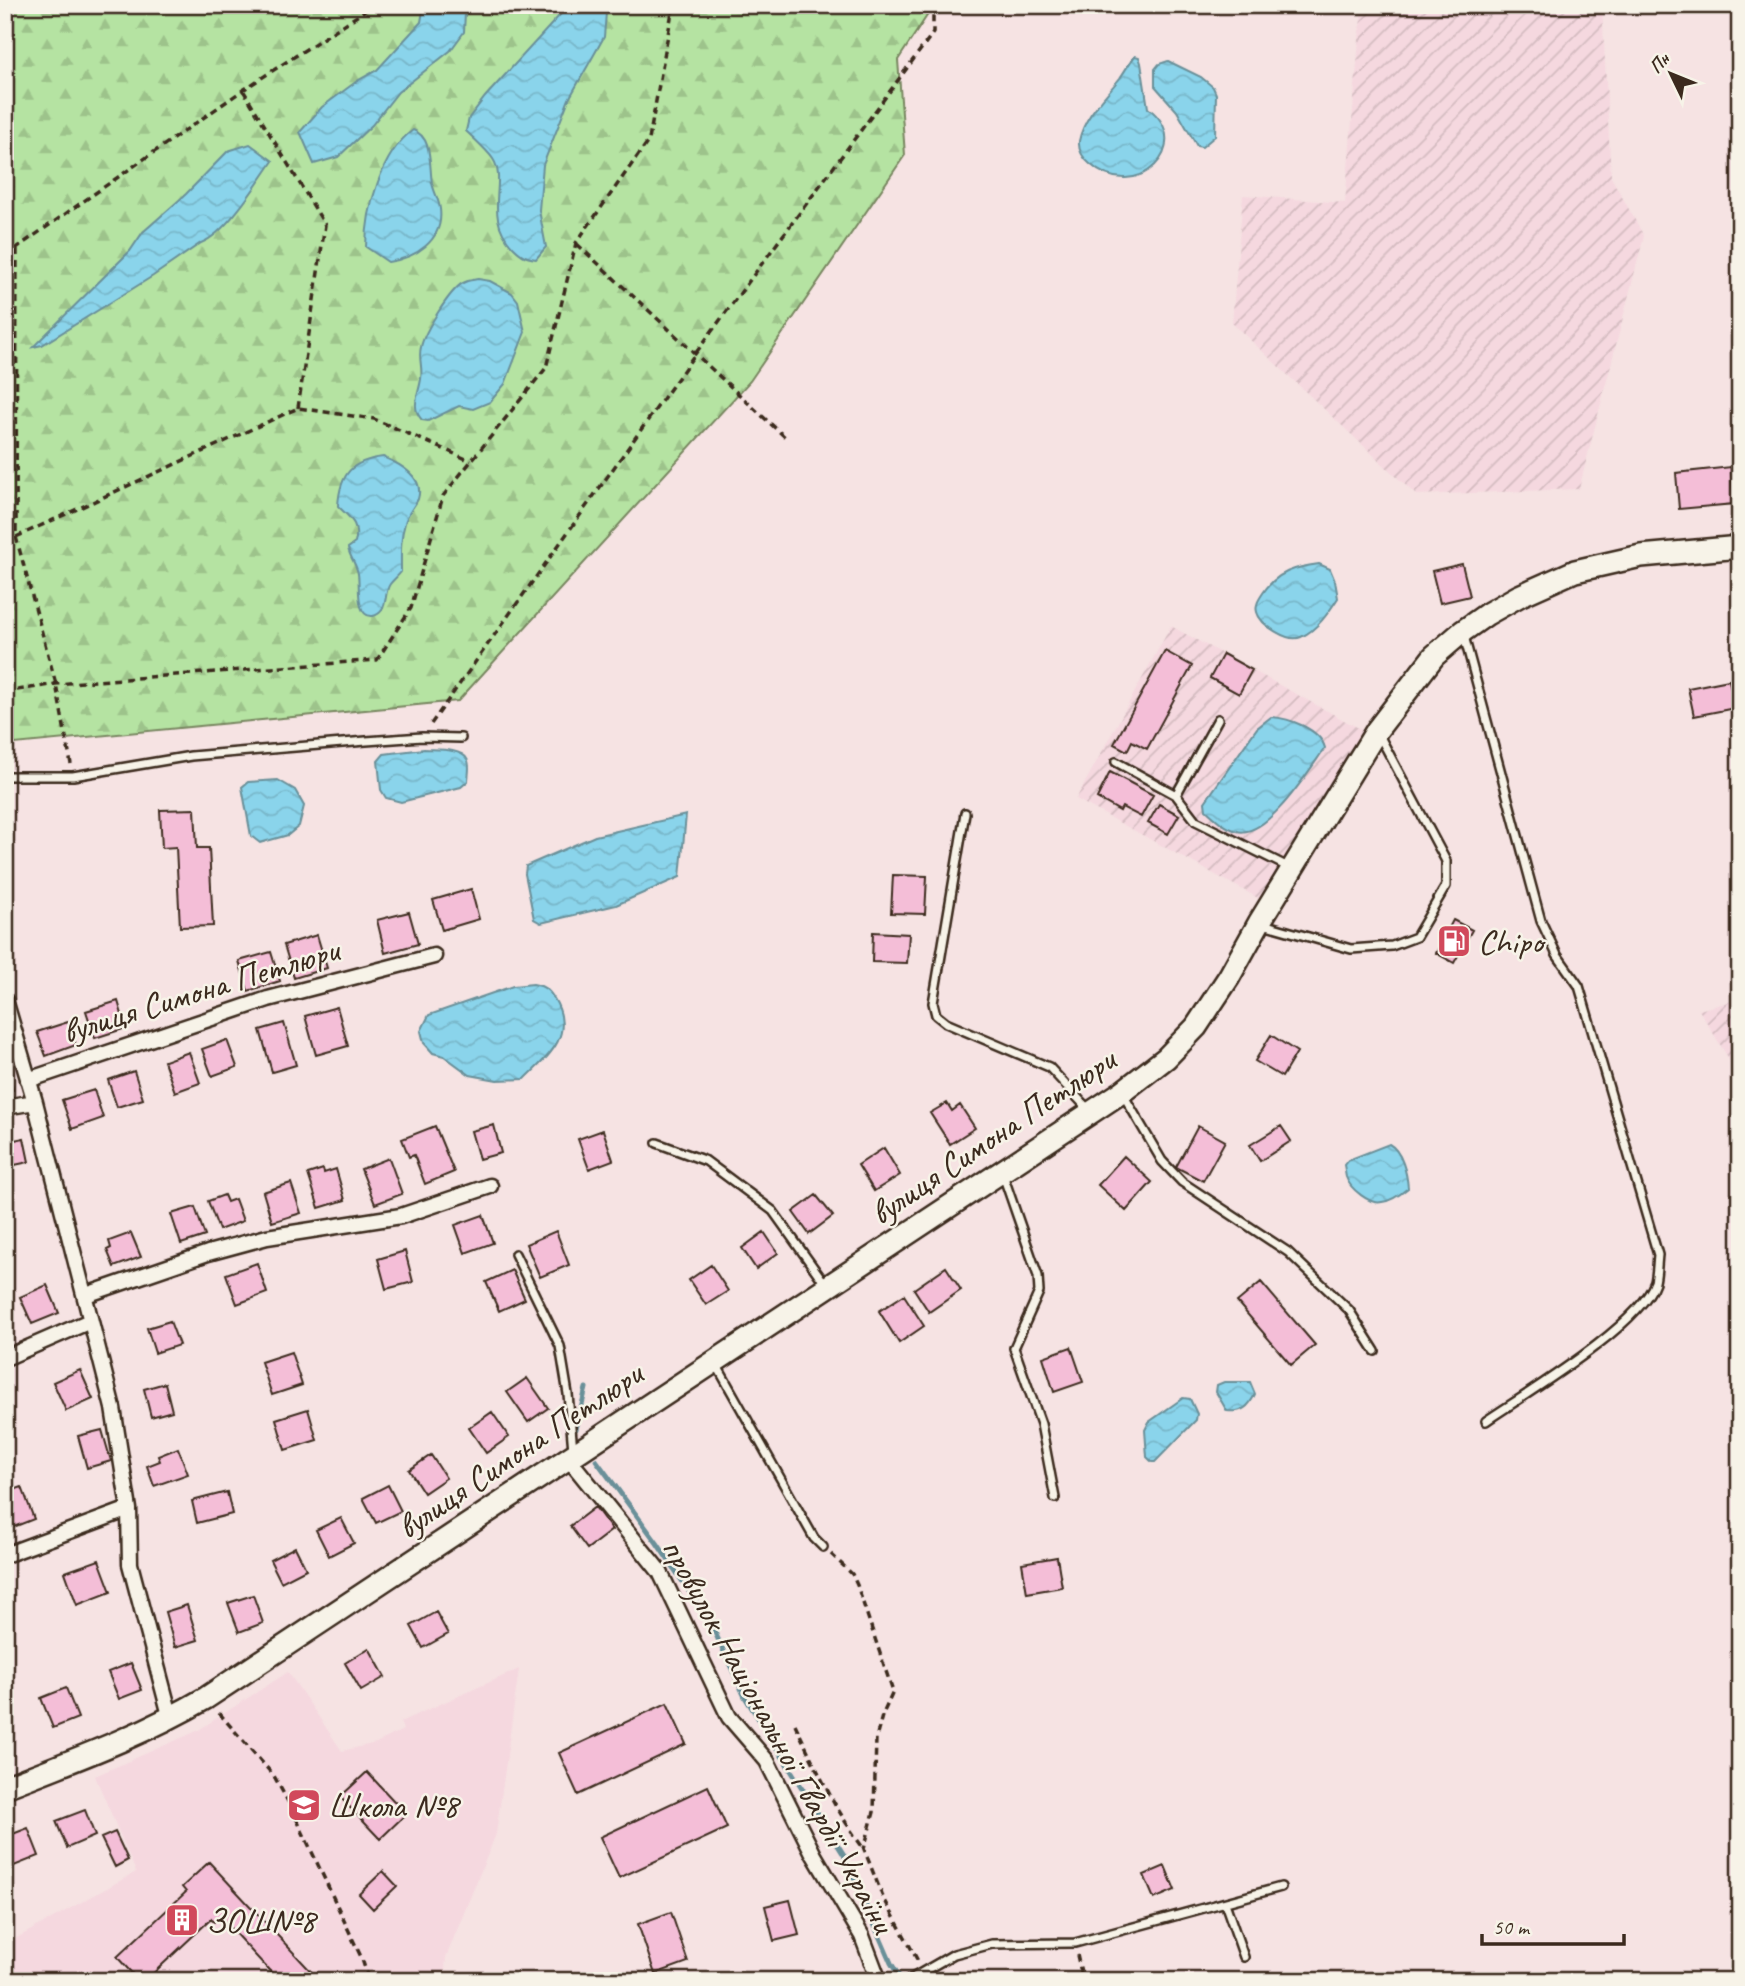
<svg xmlns="http://www.w3.org/2000/svg" width="1745" height="1986" font-family="Caveat,sans-serif">
	<style>
		.built { fill: #f5d8df }
		.industrial { fill: url(#industrial-furrows) }
		.forest { fill: url(#forest-firs); stroke: #788660; stroke-width: 2 }
		.water { fill: url(#water-waves); stroke: #6a9099; stroke-width: 2 }
		.lines { fill: none; stroke-linecap: round; stroke-linejoin: round }
		.stream { stroke: #6a9099; stroke-width: 5 }
		.building { fill: #f4bed7; stroke: #3b2a1e; stroke-width: 2 }
		.lane-casing { stroke: #3b2a1e; stroke-width: 12 }
		.street-casing { stroke: #3b2a1e; stroke-width: 19 }
		.secondary-casing { stroke: #3b2a1e; stroke-width: 26 }
		.path { stroke: #3b2a1e; stroke-width: 3.5; stroke-dasharray: 7 5; stroke-linecap: butt }
		.lane { stroke: #f7f3e8; stroke-width: 7 }
		.street { stroke: #f7f3e8; stroke-width: 14 }
		.secondary { stroke: #f7f3e8; stroke-width: 21 }
		.labels { text-anchor: middle; stroke-width: 5; stroke-linejoin: round; paint-order: stroke }
		.poi-label { font-size: 35px; fill: #3b2a1e; stroke: #f7f3e8; text-anchor: start }
		.street-label { font-size: 35px; fill: #3b2a1e; stroke: #f7f3e8 }
	</style>
	<defs>
		<pattern id="industrial-furrows" width="10" height="10" patternUnits="userSpaceOnUse" patternTransform="scale(1.75)"><rect width="10" height="10" fill="#f5d8df"/><path d="M-1 1l2-2M0 10L10 0M9 11l2-2" fill="none" stroke="#d3babf"/></pattern>
		<pattern id="forest-firs" width="22" height="20" patternUnits="userSpaceOnUse" patternTransform="scale(1.75)"><rect width="22" height="20" fill="#b5e3a2"/><path d="M5 1l3.5 6h-7zM16 11l3.5 6h-7z" fill="#9dc38b"/></pattern>
		<pattern id="water-waves" width="16" height="10" patternUnits="userSpaceOnUse" patternTransform="scale(1.75)"><rect width="16" height="10" fill="#8ad4eb"/><path d="M0 5q4-4 8 0t8 0" fill="none" stroke="#78b6c9"/></pattern>
	</defs>
	<rect width="100%" height="100%" fill="#f6e3e3"/>
	<filter id="ink" filterUnits="userSpaceOnUse"><feTurbulence type="fractalNoise" baseFrequency=".0143" numOctaves="2"/><feDisplacementMap in="SourceGraphic" scale="14" xChannelSelector="R" yChannelSelector="G"/><feConvolveMatrix kernelMatrix="1 2 1 2 8 2 1 2 1" color-interpolation-filters="sRGB"/></filter>
	<g filter="url(#ink)">
		<!-- built -->
		<path class="built" d="M519,1669L496,1834L446,1957L444,1981H5V1924L13,1940L136,1872L95,1776L197,1731L288,1672L342,1751L376,1743L403,1730L400,1722Z"/>
		<!-- industrial -->
		<path class="industrial" d="M1362,5H1602L1611,177L1644,236L1579,489L1416,495L1232,323L1243,195L1345,203Z
			M1171,626L1364,731L1269,904L1076,799Z
			M1740,999V1077L1699,1010Z"/>
		<!-- forest -->
		<path class="forest" d="M5,5H934L898,60L905,155L750,381L458,701L5,745Z"/>
		<!-- water -->
		<path class="water" d="M424,5H473L465,13L464,32L450,51L398,92L372,125L338,157L314,164L300,132L322,107L357,81L377,70L421,22Z
			M569,5H603L606,13L604,37L569,99L543,165L539,210L546,247L536,259C524,257 521,255 513,247C482,215 508,182 493,159C487,150 474,139 466,131L469,118L485,97Z
			M1135,56L1139,57L1141,63L1148,108C1197,144 1137,206 1090,164C1083,158 1078,151 1079,141C1084,116 1105,97 1120,78C1125,71 1129,63 1135,56Z
			M1168,61L1201,77L1213,87L1216,94L1215,136L1202,147L1197,146L1177,111L1155,86V69L1159,64Z
			M413,130C433,137 429,165 432,183C434,192 439,200 440,209C444,241 415,258 388,262L366,247C366,210 381,153 413,130Z
			M250,144L273,161C258,183 225,235 201,243L153,276L42,345L33,347L130,251L143,232L186,194L228,151Z
			M478,279L490,281L512,293L518,301L525,332L505,384L490,402L473,409L459,406L428,421L422,420C410,407 419,394 421,379C423,367 418,358 421,347C424,332 450,290 463,283C467,280 473,280 478,279Z
			M383,457C400,464 425,477 418,499C414,507 407,514 405,523C400,539 401,555 401,572C398,576 393,580 390,584C385,591 387,602 382,610C380,613 377,615 373,616C355,618 360,584 358,574C357,565 350,558 348,548L355,543C360,524 350,518 338,506C340,473 352,461 383,457Z
			M1319,564L1330,569L1335,581L1338,598C1329,612 1317,630 1301,637C1289,643 1260,625 1257,612C1255,605 1259,599 1263,593C1277,572 1295,567 1319,564Z
			M1271,717C1289,718 1320,729 1325,748C1309,770 1267,839 1237,831C1225,828 1215,818 1206,810L1205,802L1257,728Z
			M424,749C435,750 461,748 467,759C471,764 468,775 468,781L461,787L401,802L386,798L381,790L378,761L384,754Z
			M278,780L295,790L304,806L299,826L288,835L260,843L251,836L242,787L248,782Z
			M686,815L680,877L616,905L541,923L534,919L525,874L526,866L595,836Z
			M533,984C546,986 551,992 557,1004C573,1038 547,1057 525,1079L497,1080L470,1075L444,1056L433,1053L424,1043L421,1031L429,1015L513,986Z
			M1389,1144C1402,1151 1407,1174 1408,1188C1401,1194 1392,1201 1382,1202C1370,1205 1350,1189 1346,1177C1345,1173 1345,1169 1344,1165L1348,1160Z
			M1224,1382H1250L1255,1394C1249,1407 1242,1413 1227,1411L1216,1392L1217,1385Z
			M1183,1398L1190,1399L1197,1414L1196,1420L1155,1462H1152L1147,1457L1145,1430L1149,1422Z"/>
		<g class="lines">
			<!-- stream -->
			<path class="stream" d="M576,1429L586,1388
				M596,1460L657,1543L711,1624L745,1697L844,1855L891,1963L902,1981"/>
		</g>
		<!-- building -->
		<path class="building" d="M1731,467L1734,504L1679,509L1676,473Z
			M1462,564L1470,596L1440,603L1432,571Z
			M1165,651L1192,666L1147,749L1132,741L1127,751L1114,744Z
			M1223,654L1252,670L1239,694L1210,678Z
			M1729,680L1735,708L1694,716L1688,688Z
			M1110,772L1153,795L1141,817L1122,807L1120,811L1097,798Z
			M1159,804L1179,815L1168,834L1148,823Z
			M195,809L197,848H209L213,926L180,927L176,847L162,848L160,810Z
			M893,875L927,876L925,914L891,913Z
			M471,889L479,919L442,930L433,900Z
			M409,912L418,944L385,953L377,920Z
			M1453,920L1472,930L1454,963L1436,953Z
			M873,932L909,934L907,963L872,962Z
			M317,935L327,968L294,978L284,945Z
			M271,952L280,981L248,991L239,961Z
			M118,1001L126,1028L95,1038L86,1011Z
			M337,1007L348,1046L316,1055L305,1016Z
			M68,1022L76,1045L46,1056L37,1032Z
			M284,1023L296,1065L272,1072L260,1030Z
			M1271,1035L1297,1052L1282,1077L1255,1061Z
			M227,1040L237,1067L212,1076L202,1049Z
			M189,1052L200,1083L175,1092L164,1061Z
			M5,1060H9L13,1090L5,1091Z
			M134,1071L143,1099L117,1107L108,1080Z
			M94,1090L103,1118L72,1129L62,1100Z
			M947,1103L952,1111L960,1105L975,1128L950,1144L930,1113Z
			M494,1125L501,1153L479,1159L471,1131Z
			M435,1126L454,1172L425,1184L414,1155L409,1157L402,1139Z
			M1198,1126L1225,1141L1203,1181L1176,1167Z
			M1281,1126L1291,1141L1260,1161L1250,1145Z
			M603,1130L613,1160L589,1169L578,1139Z
			M24,1138L29,1162L5,1167V1142Z
			M884,1148L900,1175L874,1191L858,1165Z
			M1124,1156L1152,1182L1126,1211L1098,1185Z
			M389,1158L402,1194L375,1204L361,1169Z
			M323,1169L324,1173L336,1169L345,1200L319,1208L308,1174Z
			M291,1183L301,1213L272,1222L263,1192Z
			M224,1195L227,1202L235,1199L243,1221L219,1230L208,1201Z
			M816,1195L833,1216L809,1234L793,1212Z
			M195,1207L205,1236L181,1244L171,1214Z
			M483,1215L493,1243L465,1253L455,1225Z
			M556,1231L569,1265L540,1277L526,1244Z
			M764,1232L778,1253L756,1269L742,1248Z
			M131,1233L141,1257L114,1267L107,1250L111,1248L109,1241Z
			M405,1251L413,1282L386,1289L378,1259Z
			M257,1263L267,1293L237,1304L226,1274Z
			M711,1265L728,1291L706,1305L689,1280Z
			M946,1267L961,1290L929,1312L914,1289Z
			M512,1270L525,1299L499,1311L486,1282Z
			M1261,1282L1315,1345L1291,1365L1237,1302Z
			M47,1285L59,1313L32,1324L20,1297Z
			M904,1295L924,1326L899,1343L879,1311Z
			M170,1321L179,1345L155,1353L147,1328Z
			M1071,1347L1083,1382L1054,1392L1043,1357Z
			M291,1352L302,1385L272,1395L261,1362Z
			M80,1370L93,1399L66,1411L53,1382Z
			M527,1378L548,1408L528,1422L507,1392Z
			M165,1383L172,1411L151,1417L144,1389Z
			M308,1409L317,1440L285,1450L276,1419Z
			M492,1412L509,1437L486,1453L469,1428Z
			M102,1430L111,1461L87,1468L78,1436Z
			M178,1448L188,1474L154,1486L147,1466L160,1461L158,1456Z
			M431,1455L446,1478L424,1493L409,1470Z
			M388,1485L401,1511L376,1523L363,1498Z
			M22,1487L34,1519L6,1530L5,1493Z
			M227,1492L232,1514L197,1523L192,1501Z
			M595,1507L612,1530L587,1549L570,1526Z
			M341,1518L354,1543L329,1556L316,1530Z
			M295,1547L306,1569L281,1582L270,1560Z
			M1057,1557L1062,1587L1027,1593L1022,1563Z
			M99,1560L111,1592L77,1605L65,1572Z
			M253,1595L263,1623L239,1632L228,1603Z
			M187,1605L198,1640L175,1647L165,1612Z
			M436,1612L448,1634L423,1648L411,1626Z
			M369,1648L385,1677L361,1691L345,1663Z
			M131,1663L142,1690L119,1699L108,1672Z
			M66,1688L78,1718L53,1728L41,1698Z
			M667,1703L686,1744L578,1795L559,1753Z
			M367,1772L406,1814L380,1839L340,1797Z
			M708,1786L727,1828L619,1878L600,1837Z
			M85,1810L95,1836L67,1848L56,1821Z
			M28,1828L39,1856L9,1868L5,1857V1837Z
			M115,1832L128,1860L115,1867L101,1838Z
			M209,1862L320,1981H279L220,1917L214,1922L211,1919L145,1981H139L117,1957L186,1892L182,1887Z
			M1165,1866L1175,1890L1154,1899L1144,1875Z
			M383,1871L397,1886L373,1909L359,1894Z
			M790,1900L799,1935L774,1941L765,1906Z
			M671,1912L688,1962L655,1974L638,1924Z"/>
		<g class="lines">
			<!-- lane casing -->
			<g class="lane-casing">
				<path id="lane" d="M1464,636L1541,921L1557,955L1579,986L1658,1255C1657,1263 1657,1274 1655,1282C1640,1326 1527,1393 1486,1421
					M1116,762L1176,795L1196,821L1290,868
					M5,776H73L191,756L366,741L422,737L461,738
					M1176,795L1218,719
					M965,813L933,1003L936,1015L946,1023L1049,1067L1088,1109
					M1263,924L1351,949L1392,946L1416,937L1446,886V861L1378,733
					M1124,1096L1162,1161L1182,1182L1288,1252L1349,1310L1375,1351
					M657,1143L706,1161L773,1211L826,1285
					M1003,1175L1038,1276L1039,1292L1014,1348L1041,1424L1055,1498
					M515,1254L560,1346L568,1394L573,1450
					M716,1364L814,1538L823,1547
					M1225,1903L1244,1957
					M907,1981L954,1954L992,1944L1075,1943L1281,1887"/>
			</g>
			<!-- street casing -->
			<g class="street-casing">
				<path id="street" d="M5,1000L35,1102L113,1408L129,1509L130,1564L171,1719
					M28,1080L268,999L434,956
					M5,1107L35,1102
					M86,1295L208,1253L267,1237L401,1216L490,1186
					M5,1358L90,1321
					M568,1458L660,1572L729,1717L767,1761L814,1855L862,1936L879,1981
					M5,1555L129,1509"/>
			</g>
			<!-- secondary casing -->
			<g class="secondary-casing">
				<path id="secondary" d="M5,1787C74,1760 143,1735 206,1698L1122,1092L1166,1058L1196,1027L1229,977L1259,923L1377,730L1434,656L1463,631L1487,614L1519,596L1575,571L1641,556L1740,547"/>
			</g>
			<!-- path -->
			<path class="path" d="M657,5L672,12L693,5
				M243,90L325,225L298,408
				M577,244L786,438
				M5,250L17,249L16,537L56,684L71,764
				M5,256L243,90L374,5
				M16,537L298,408L374,419L471,461
				M5,692L56,684L377,660L411,608L443,496L546,368L576,243L649,140L672,12
				M431,724L695,354L933,33V5
				M831,1554L852,1574L857,1585L893,1692L882,1716L876,1738L874,1812L864,1849L882,1895L918,1961
				M219,1713L274,1776L291,1807L362,1959L369,1981
				M795,1724C816,1768 835,1810 864,1849
				M1077,1955L1083,1981"/>
			<!-- lane -->
			<use href="#lane" class="lane"/>
			<!-- street -->
			<use href="#street" class="street"/>
			<!-- secondary -->
			<use href="#secondary" class="secondary"/>
		</g>
	</g>
	<!-- icons -->
	<defs>
		<g id="fuel-square" transform="scale(1.75)"><rect x="-9" y="-9" width="18" height="18" rx="4" fill="#d1495b" stroke="#f7f3e8"/><path d="M-5.5-6h7V0h2V4h1.3V-2.5L3-4.5l.8-.8L6-3V5H2.5V1h-1V6h-7ZM-4.2-4.7v3.2H.2V-4.7Z" fill="#fff"/></g>
		<g id="school-square" transform="scale(1.75)"><rect x="-9" y="-9" width="18" height="18" rx="4" fill="#d1495b" stroke="#f7f3e8"/><path d="M0-5L7-2L0 1L-7-2ZM-4 1L0 2.5L4 1V4Q0 6-4 4Z" fill="#fff"/></g>
		<g id="building-square" transform="scale(1.75)"><rect x="-9" y="-9" width="18" height="18" rx="4" fill="#d1495b" stroke="#f7f3e8"/><path d="M-4-6H4V6H1V3H-1V6H-4ZM-2.5-4.3h1.7v1.8h-1.7ZM.8-4.3h1.7v1.8H.8ZM-2.5-1h1.7V.8h-1.7ZM.8-1h1.7V.8H.8Z" fill="#fff"/></g>
	</defs>
	<g fill-rule="evenodd">
		<use href="#fuel-square" x="1454" y="941"/>
		<use href="#school-square" x="304" y="1805"/>
		<use href="#building-square" x="182" y="1920"/>
	</g>
	<g class="labels">
		<!-- poi labels -->
		<g class="poi-label">
			<text x="1478" y="953">Chipo</text>
			<text x="328" y="1817">Школа №8</text>
			<text x="206" y="1932">ЗОШ№8</text>
		</g>
		<!-- street labels -->
		<g class="street-label">
			<text transform="translate(200 990) rotate(-17)" y="12">вулиця Симона Петлюри</text>
			<text transform="translate(992 1136) rotate(-34)" y="12">вулиця Симона Петлюри</text>
			<text transform="translate(519 1450) rotate(-34)" y="12">вулиця Симона Петлюри</text>
			<text transform="translate(779 1735) rotate(61)" y="12">провулок Національної Гвардії України</text>
		</g>
	</g>
	<!-- margin -->
	<rect width="1745" height="1986" fill="none" stroke="#f7f3e8" stroke-width="28"/>
	<rect x="14" y="14" width="1717" height="1958" fill="none" stroke="#3b2a1e" stroke-width="2.5" filter="url(#ink)"/>
	<!-- north arrow -->
	<g transform="translate(1671 74) rotate(313)" stroke="#f7f3e8" stroke-width="5" paint-order="stroke">
	<path d="M0-5L12 26L0 18L-12 26Z" fill="#3b2a1e"/>
	<text y="-10" font-size="19" font-weight="bold" text-anchor="middle" fill="#3b2a1e">Пн</text>
	</g>
	<!-- scale -->
	<path d="M1482 1934v10h142v-10" fill="none" stroke="#3b2a1e" stroke-width="3.5"/>
	<text x="1493" y="1934" font-size="21" fill="#3b2a1e" stroke="#f7f3e8" stroke-width="5" paint-order="stroke">50 m</text>
</svg>
